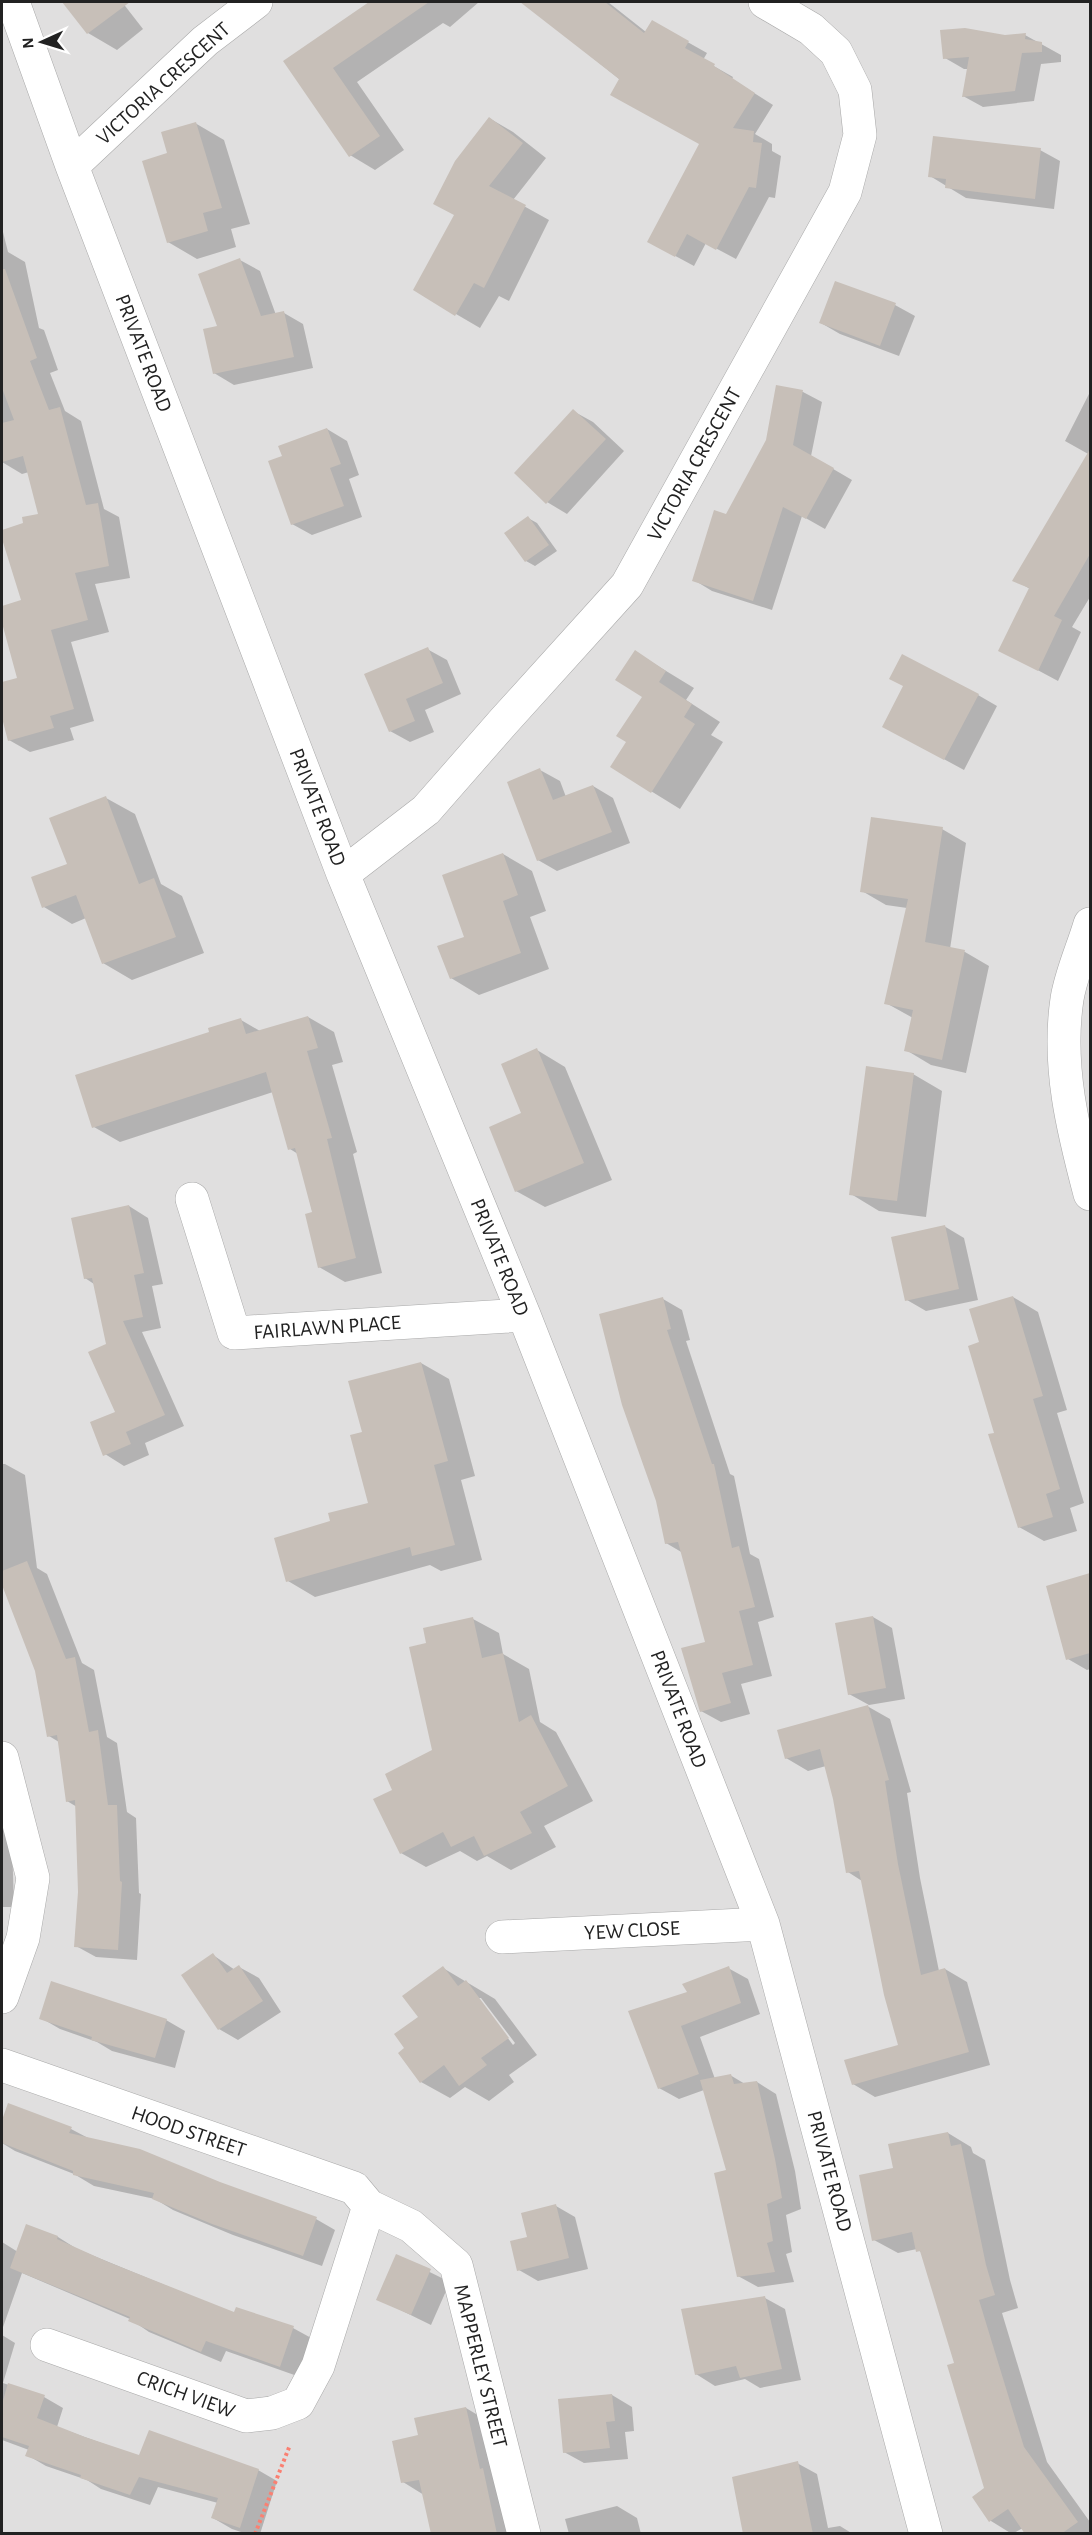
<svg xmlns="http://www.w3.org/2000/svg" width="1092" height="2535" font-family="'Alegreya Sans',sans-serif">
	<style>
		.residential { fill: #e0dfdf }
		.shadow { fill: #0003; fill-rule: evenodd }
		.building { fill: #c7bfb8 }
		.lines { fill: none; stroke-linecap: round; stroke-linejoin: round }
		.street-casing { stroke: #a9a9a9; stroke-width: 34 }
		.path { stroke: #fa8072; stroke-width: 4; stroke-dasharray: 3 3; stroke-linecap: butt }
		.street { stroke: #fff; stroke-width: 33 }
		.labels { text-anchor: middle; stroke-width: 4.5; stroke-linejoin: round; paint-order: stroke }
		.street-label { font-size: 21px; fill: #222; stroke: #fff }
	</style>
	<rect width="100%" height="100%" fill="#f2efe9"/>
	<!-- residential -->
	<path class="residential" d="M2,2H1090V2533L2,2534Z"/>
	<!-- shadow -->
	<path class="shadow" d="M63,2H122L143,29L117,50L88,33Z
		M371,2H479L450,27L443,23L357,82L404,150L375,170L350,155L285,61Z
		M547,2H608L646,32L652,22L707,53L703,60L733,77L732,79L773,105L755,134L772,144V151L781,156L775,198L769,197L736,259L706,243L694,266L668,252L700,144L537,13Z
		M1025,35L1061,55V62L1041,64L1034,101L983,107L963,96L969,69H964L945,58L1005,37Z
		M489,118L513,132L546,158L513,200L549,220L509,301L499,296L480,328L456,314L455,216Z
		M195,123L224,140L250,224L231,229L236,247L197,259L168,242L169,154Z
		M1040,150L1060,161L1054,209L966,198L930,176Z
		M2,228L8,252L25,262L39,328L44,330L58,370L50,373L65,411L81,421L104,509L119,517L130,578L95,584L109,632L71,642L94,721L70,728L74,740L30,752L9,740L2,712V684L19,679L2,618V607L23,601L2,531L24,524L40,515L29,472L22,474L2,462Z
		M240,260L260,271L276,315L284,313L303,324L313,368L234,385L214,373L219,327Z
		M895,305L915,316L899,356L840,334L821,323Z
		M777,386L803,392L822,402L811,456L852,480L825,529L802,516L772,610L712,591L694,580L767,441Z
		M1090,392V455L1065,441Z
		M573,411L593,422L624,451L567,514L547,502Z
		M327,429L347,441L359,475L349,479L362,517L312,535L292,524Z
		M1064,496L1090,511V597L1072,627L1081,632L1058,681L1000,650L1030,589L1015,580Z
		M528,518L537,523L557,551L535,566L526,561Z
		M427,649L447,660L461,694L425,710L434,732L410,742L390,731Z
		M635,652L694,688L686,700L720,722L711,735L723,742L680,809L612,767L628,742L644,697Z
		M978,695L997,706L964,770L903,737Z
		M540,770L560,781L566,797L593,786L613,798L630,843L557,871L538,860Z
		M106,798L135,814L161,884L182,896L204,953L132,980L103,963L86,918L72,924L44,907Z
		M942,829L966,843L950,949L965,952L989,966L966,1073L931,1065L906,1050L913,1018L886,1003L907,908L886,905L862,891Z
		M503,854L532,871L546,911L530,917L549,969L479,995L451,978L466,937Z
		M308,1017L334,1032L343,1062L332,1065L357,1152L353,1154L382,1273L345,1282L319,1267L313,1214L298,1154L290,1149L273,1092L120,1142L94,1127L211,1033L241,1020L260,1031Z
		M537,1050L565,1067L612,1180L545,1207L516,1191L523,1114Z
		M913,1074L942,1091L926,1217L879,1211L851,1194Z
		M129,1206L148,1218L163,1284L152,1286L161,1328L142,1332L184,1426L145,1443L149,1455L124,1466L105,1454L117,1412L108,1345L94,1284L85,1278Z
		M944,1226L964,1238L978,1300L926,1311L907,1300Z
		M1013,1297L1038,1312L1067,1410L1057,1413L1084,1503L1070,1508L1077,1531L1044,1541L1019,1527L995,1434L981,1343Z
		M663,1299L682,1310L690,1340L686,1341L730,1474L734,1476L750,1554L759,1559L774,1617L758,1622L772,1676L741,1684L750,1714L721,1722L701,1711L707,1643L683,1553L666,1543Z
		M421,1363L449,1379L475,1476L461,1480L482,1560L441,1571L430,1565L315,1597L288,1581L332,1522L370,1504L364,1433Z
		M2,1464H5L25,1475L37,1568L47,1574L82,1663L94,1670L107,1737L117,1743L127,1812L136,1818L139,1893L141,1894L137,1960L96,1957L76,1946L80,1892L77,1807L67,1801L59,1742L49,1736L36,1671L2,1581Z
		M1090,1575V1669L1087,1670L1068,1659L1048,1587Z
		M873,1617L892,1628L905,1699L869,1705L849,1694Z
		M473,1619L499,1633L503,1654L529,1669L540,1722L556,1732L593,1801L544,1826L556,1847L511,1870L487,1856L477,1861L460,1851L426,1867L401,1853L394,1790L434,1751L428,1644Z
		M867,1706L890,1719L911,1792L907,1793L920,1878L939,1971L945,1969L967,1982L990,2065L875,2097L853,2084L899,2046L862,1881L848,1872L835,1799L826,1766L808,1771L786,1758Z
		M2,1819L12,1842L14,1907H2Z
		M213,1955L235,1970L239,1967L259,1978L281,2012L238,2040L219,2029Z
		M443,1968L495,1999L537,2055L509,2075L514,2082L489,2101L465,2087L450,2098L421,2082L406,2048ZM478,1998H481L515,2043L513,2045Z
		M728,1968L748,1979L760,2014L700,2037L715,2079L730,2075L745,2084L757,2082L776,2094L795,2171L801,2209L786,2215L792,2252L786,2254L794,2282L758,2287L738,2276L728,2171L704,2090L679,2099L659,2088L689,1993Z
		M41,2018L166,2020L185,2031L175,2068L112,2051L97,2042L60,2029Z
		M9,2105L71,2129L90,2139L316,2219L335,2230L322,2266L233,2235L173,2210L155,2199L94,2186L74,2174L15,2151L2,2143V2124Z
		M948,2133L971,2147L973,2153L985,2160L1010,2280L1018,2308L1002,2313L1047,2462L1090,2522V2534H1027L1023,2528L1012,2534L991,2521L974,2498L986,2489L956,2364L922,2253L917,2249L898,2253L874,2240L895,2169Z
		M556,2206L575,2217L588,2269L538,2281L519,2270L529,2238Z
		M27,2226L58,2237L77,2249L235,2314L293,2328L313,2339L300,2377L226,2351L221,2362L149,2332L130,2319L22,2273L2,2330V2242L18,2252Z
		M397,2256L450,2282L431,2325L378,2299Z
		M765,2298L785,2309L801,2380L760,2388L745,2379L715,2386L696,2374Z
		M2,2335L15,2343L3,2383L44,2397L63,2408L57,2427L140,2457L258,2470L277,2481L260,2534H247L232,2529L213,2518L218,2503L158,2487L150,2505L101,2489L87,2480L46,2466L27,2455L29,2450L2,2440Z
		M612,2395L632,2407L634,2431L625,2432L628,2459L584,2463L564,2452Z
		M466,2408L491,2423L518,2534H432L424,2495L403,2482L419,2436Z
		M797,2463L817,2474L828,2528L840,2526L853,2534H758Z
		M617,2506L637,2518L641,2534H569L565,2519Z"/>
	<!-- building -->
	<path class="building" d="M62,2H130L87,34Z
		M369,2H429L333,68L380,136L349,157L283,61Z
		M520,2H605L644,33L652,20L689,41L685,48L715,64L714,66L755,93L733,128L754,131L753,142L762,143L756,188L749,187L716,250L687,234L675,257L647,242L699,144L610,95L619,79Z
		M965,28L1005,35L1026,33L1025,39L1042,42V52L1022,53L1015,91L962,97L969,57L943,59L940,30Z
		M489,117L523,143L489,186L526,205L484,288L474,283L455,316L413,290L454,215L433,204L455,161Z
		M196,122L222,208L203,213L208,231L167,243L142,161L167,153L161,132Z
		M933,136L1041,148L1035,199L945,188L946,179L928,177Z
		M240,258L261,316L284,311L294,357L213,374L203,329L217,326L198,274Z
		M2,269H5L37,358L30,361L49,410L60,407L86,505L98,503L109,566L75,573L88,620L51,630L74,709L50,716L54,728L8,741L2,718V682L17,678L2,623V606L21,600L2,539V530L23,523L22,517L38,514L23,456L2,462V423L14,420L2,388Z
		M835,281L896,303L880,346L819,323Z
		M776,385L803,390L793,445L834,468L806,519L783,507L753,601L692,581L714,510L726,514L766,440Z
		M573,409L606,439L546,504L514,473Z
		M327,428L341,464L330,468L344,506L291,525L268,461L282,456L278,446Z
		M1090,449V554L1054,616L1062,620L1038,671L998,651L1029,588L1012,581Z
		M528,516L549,545L525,562L504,533Z
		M428,647L443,683L406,699L415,721L389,732L364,674Z
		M635,650L666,671L659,682L692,704L684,717L695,724L651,793L610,767L626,742L616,736L642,697L615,680Z
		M902,654L979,694L944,760L882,727L903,686L889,679Z
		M540,768L553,800L593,785L612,832L537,861L507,782Z
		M106,796L139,884L154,878L176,937L102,964L76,895L42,908L31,877L67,864L49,818Z
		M871,817L943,827L925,942L965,950L942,1060L904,1051L913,1010L884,1004L908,899L860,892Z
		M503,853L518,895L503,901L521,953L450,979L437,946L464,937L442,875Z
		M308,1016L318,1048L307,1051L332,1138L327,1139L356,1258L318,1268L305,1214L312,1212L295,1148L288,1150L266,1072L92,1128L75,1075L209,1032L208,1028L241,1018L246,1034Z
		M537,1048L584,1163L515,1192L489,1127L521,1113L501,1064Z
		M866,1066L914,1073L897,1201L849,1195Z
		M129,1205L144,1273L134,1275L143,1317L123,1321L165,1415L126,1432L131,1444L103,1456L90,1422L115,1412L88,1352L106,1344L92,1278L84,1279L71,1218Z
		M945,1225L959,1289L905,1301L891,1237Z
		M1013,1296L1043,1396L1033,1399L1060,1489L1046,1494L1053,1517L1018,1528L988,1434L994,1433L968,1346L979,1342L969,1309Z
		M663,1297L671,1329L667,1330L712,1464H714L732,1548L739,1546L755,1607L739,1611L753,1665L722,1673L731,1703L700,1712L681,1648L705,1642L678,1542L665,1544L656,1501L622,1405L599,1314Z
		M421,1362L448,1461L434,1465L455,1545L412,1556L410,1547L286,1582L274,1538L330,1521L328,1513L368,1503L350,1435L362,1432L348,1381Z
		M27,1561L66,1659L75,1657L89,1732L98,1730L108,1805H117L120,1881L122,1882L118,1950L74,1947L78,1892L75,1800L66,1802L57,1735L47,1737L35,1671L2,1585V1571Z
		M1090,1573V1653L1066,1660L1046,1586Z
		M873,1616L886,1688L848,1695L835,1623Z
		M473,1617L482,1658L503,1653L519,1722L531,1715L568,1786L520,1812L532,1833L484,1856L474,1836L451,1847L443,1832L400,1854L373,1799L392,1790L385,1774L432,1750L409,1647L426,1643L423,1628Z
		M868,1705L889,1780L885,1781L898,1864L921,1975L945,1968L969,2052L852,2085L844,2060L898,2045L884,1995L859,1871L846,1873L833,1799L820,1749L785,1759L777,1730Z
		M213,1953L227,1973L239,1965L263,2001L218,2030L181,1975Z
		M443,1966L458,1986L466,1980L509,2038L481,2058L487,2065L459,2086L444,2065L420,2083L398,2053L404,2048L394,2034L418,2017L402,1996Z
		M729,1966L741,2003L681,2026L699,2074L658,2089L628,2011L687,1992L682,1984Z
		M51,1981L167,2019L155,2058L91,2040L92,2037L39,2019Z
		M731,2074L734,2084L757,2081L775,2159L782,2198L767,2204L773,2241L767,2243L775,2272L737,2277L714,2173L726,2170L700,2080Z
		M8,2103L72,2127L69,2133L140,2149L220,2182L317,2217L303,2256L212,2224L152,2199L154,2193L73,2175V2171L2,2143V2120Z
		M948,2132L951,2146L961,2144L986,2265L995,2295L979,2300L1024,2447L1078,2522L1061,2534H1025L1008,2509L989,2522L972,2497L984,2488L947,2365L954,2363L920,2251L916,2252L912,2232L872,2241L859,2175L893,2168L888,2144Z
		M556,2204L569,2258L517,2271L510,2241L527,2237L521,2213Z
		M26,2224L58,2236L57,2239L108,2262L234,2312L236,2307L294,2326L280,2367L206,2341L201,2352L128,2321L130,2317L10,2268Z
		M396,2254L431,2269L411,2315L376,2300Z
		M765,2296L782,2369L740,2378L736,2366L695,2375L681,2309Z
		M8,2383L45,2395L37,2418L85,2437L139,2455L149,2430L259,2469L240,2528L211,2518L218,2498L139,2477L130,2495L80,2478L81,2475L25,2456L29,2446L2,2437V2404Z
		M612,2394L615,2421L606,2422L610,2448L563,2453L558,2399Z
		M466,2407L480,2469L483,2468L497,2534H431L419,2480L401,2483L392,2441L418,2435L414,2418Z
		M798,2461L813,2534H743L732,2477Z"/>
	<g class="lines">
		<!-- street casing -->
		<g class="street-casing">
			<path id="street" d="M13,2L72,166L343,874L524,1315L763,1924L926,2534
				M72,166L205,41L256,2
				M343,874L426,810L504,721L627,585L845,192L860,135L855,90L836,52L811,29L765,2
				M1090,924C1083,948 1071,974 1067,999C1057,1066 1073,1130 1090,1194
				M192,1199L234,1333L524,1315
				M2,1758L33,1878L23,1938L2,1997
				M502,1937L763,1924
				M2,2065L354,2188L369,2206L411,2226L456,2265L524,2534
				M47,2345L246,2416L272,2413L298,2403L318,2366L369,2206"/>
		</g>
		<!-- path -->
		<path class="path" d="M255,2534L290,2445"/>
		<!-- street -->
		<use href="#street" class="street"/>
	</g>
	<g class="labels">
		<!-- street labels -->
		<g class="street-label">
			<text transform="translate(163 83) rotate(-42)" y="7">VICTORIA CRESCENT</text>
			<text transform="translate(144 353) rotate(69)" y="7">PRIVATE ROAD</text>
			<text transform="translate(694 464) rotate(-61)" y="7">VICTORIA CRESCENT</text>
			<text transform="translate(318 807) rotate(69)" y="7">PRIVATE ROAD</text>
			<text transform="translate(500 1257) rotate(68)" y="7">PRIVATE ROAD</text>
			<text transform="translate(327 1327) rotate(-4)" y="7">FAIRLAWN PLACE</text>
			<text transform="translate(679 1709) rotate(69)" y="7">PRIVATE ROAD</text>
			<text transform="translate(632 1930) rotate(-3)" y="7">YEW CLOSE</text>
			<text transform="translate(189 2131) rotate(19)" y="7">HOOD STREET</text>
			<text transform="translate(830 2171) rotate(75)" y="7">PRIVATE ROAD</text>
			<text transform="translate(481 2366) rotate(76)" y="7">MAPPERLEY STREET</text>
			<text transform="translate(186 2394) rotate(20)" y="7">CRICH VIEW</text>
		</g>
	</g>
	<!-- border -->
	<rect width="1092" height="2535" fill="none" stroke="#222222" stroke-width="6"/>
	<!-- north arrow -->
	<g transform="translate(42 42) rotate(266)" stroke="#ffffff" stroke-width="4.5" paint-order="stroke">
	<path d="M0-4.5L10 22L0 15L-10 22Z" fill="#222222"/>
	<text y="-9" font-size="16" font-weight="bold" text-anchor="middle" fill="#222222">N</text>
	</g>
</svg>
